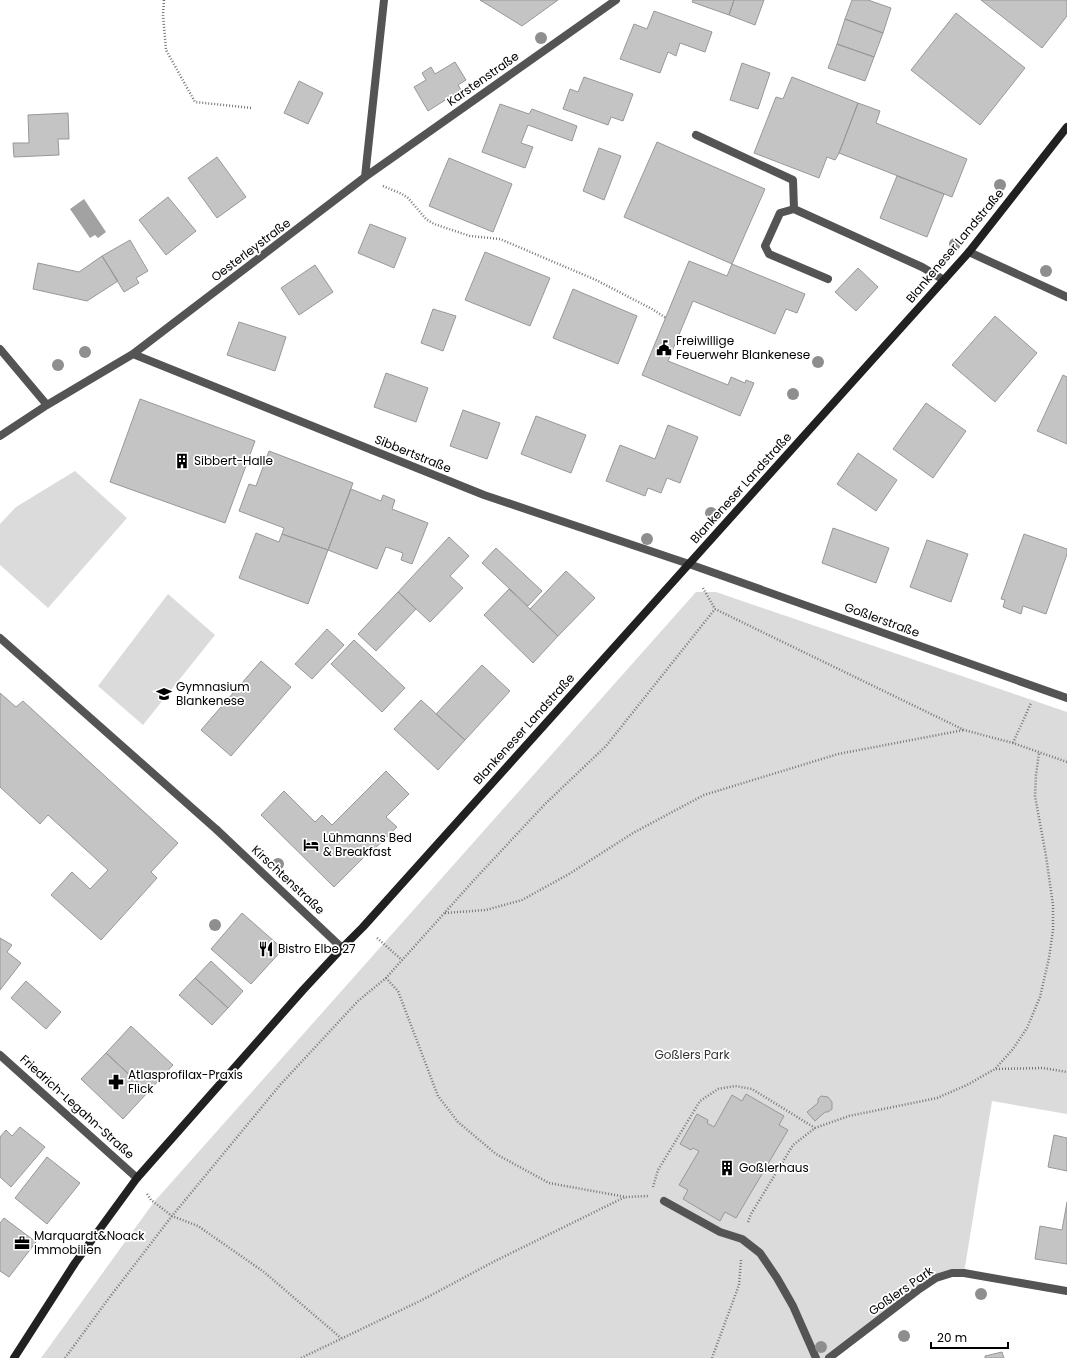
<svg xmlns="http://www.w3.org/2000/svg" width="1067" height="1358" font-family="Poppins,sans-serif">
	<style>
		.green { fill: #dbdbdb }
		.water { fill: #a2a2a2 }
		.building { fill: #c4c4c4; stroke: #989898 }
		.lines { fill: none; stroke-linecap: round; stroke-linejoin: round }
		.path { stroke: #767676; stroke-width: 2.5; stroke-dasharray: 1 2; stroke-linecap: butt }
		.lane { stroke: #545454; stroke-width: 8 }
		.street { stroke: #545454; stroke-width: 8 }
		.secondary { stroke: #212121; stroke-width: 8 }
		.tree { fill: #8e8e8e }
		.labels { text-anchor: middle; stroke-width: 3.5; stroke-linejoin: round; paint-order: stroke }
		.street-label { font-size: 12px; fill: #000; stroke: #fff }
		.poi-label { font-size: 12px; fill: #000; stroke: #fff; text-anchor: start }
		.park-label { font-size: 12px; fill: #323232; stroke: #fff }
	</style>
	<rect width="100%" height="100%" fill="#fff"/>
	<!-- green -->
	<path class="green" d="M75,471L127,518L48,608L0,565V524L16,507Z
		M696,592H716L1067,712V1114L992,1101L964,1273L936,1278L829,1358H41L154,1202Z
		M168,594L215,635L143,725L98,686Z"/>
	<!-- water -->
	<path class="water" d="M84,199L106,232L98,238L95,235L90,238L70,209Z"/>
	<!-- building -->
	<path class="building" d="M480,0H558L522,26Z
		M693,0H734L729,15L692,2Z
		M734,0H764L755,25L729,15Z
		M852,0H868L891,8L883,33L845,19Z
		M981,0H1067V16L1042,48Z
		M654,11L712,32L705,52L680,43L676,56L668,52L660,73L620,59L634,24L647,29Z
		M956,13L1025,68L980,125L911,70Z
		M845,19L883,33L874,57L837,44Z
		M837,44L874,57L865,81L828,68Z
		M455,62L466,80L458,85L461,90L428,111L414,87L426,80L422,73L431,67L435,74Z
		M742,63L770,73L758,109L730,100Z
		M584,77L633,94L623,121L611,117L608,125L563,109L570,89L578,92Z
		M792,77L858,103L839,153L835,160L827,157L819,178L754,153L776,97L783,99Z
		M299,81L323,93L308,124L284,113Z
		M858,103L880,111L876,123L967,159L952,197L839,153Z
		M500,104L529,114L532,109L577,126L572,141L528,125L521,143L533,147L525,168L482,152Z
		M68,113L69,139H58L59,155L14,157L13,143H29L28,115Z
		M657,142L765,189L732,264L624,217Z
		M599,148L621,156L604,200L583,191Z
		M217,157L246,197L217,218L188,178Z
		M449,158L512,184L493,232L429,206Z
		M897,176L944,194L927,237L880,218Z
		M168,197L196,231L166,255L139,220Z
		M370,224L406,238L394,268L358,253Z
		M130,240L148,271L136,278L139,283L124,292L102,256Z
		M485,252L550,278L530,326L465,300Z
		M102,256L118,281L87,301L33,289L38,263L79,272Z
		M689,261L727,276L732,264L805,294L797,313L786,309L775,334L693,301L668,361L728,385L731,377L745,383L746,380L754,383L740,416L642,375Z
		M315,265L333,292L299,315L281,288Z
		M858,268L878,287L856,311L835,292Z
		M573,289L637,316L618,364L553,338Z
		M433,309L456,316L443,351L421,343Z
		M995,316L1037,353L995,402L952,365Z
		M239,322L286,337L275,371L227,355Z
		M386,373L428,388L416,422L374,407Z
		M1063,375L1067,377V444L1037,431Z
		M140,399L255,441L225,523L110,482Z
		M926,403L966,431L933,478L893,449Z
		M463,410L500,423L487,459L450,446Z
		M536,416L586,435L571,473L521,454Z
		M668,425L698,437L680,483L667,478L661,493L648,488L645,496L606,481L620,445L655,459Z
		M269,451L353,483L328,550L282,534L284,528L239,511L249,484L256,486Z
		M858,453L897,480L876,511L837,484Z
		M351,489L381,501L383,495L395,500L392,509L428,523L412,564L401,560L403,553L386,547L377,569L328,550Z
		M833,528L889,548L876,583L822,563Z
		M256,533L279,542L282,534L328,550L308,604L239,578Z
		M1024,534L1067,549V554L1046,614L1023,606L1021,614L1003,607L1005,600L1001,599Z
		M449,537L469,556L450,576L463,588L430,622L398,592Z
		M927,540L968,554L951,602L910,587Z
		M496,548L542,591L528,606L482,563Z
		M566,571L595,598L558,636L530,609Z
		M509,589L558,636L533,663L484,615Z
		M398,592L416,609L376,651L358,634Z
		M327,629L344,645L312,679L295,664Z
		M354,640L405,688L382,712L331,664Z
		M261,661L291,687L231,756L201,730Z
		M482,665L510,691L465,740L436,714Z
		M0,693L16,707L23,701L178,843L151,872L157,878L101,940L51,895L72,872L90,889L108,870L48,815L40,824L0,787Z
		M421,700L465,740L438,770L394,729Z
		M386,771L409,794L386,817L397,827L367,856L366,855L334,887L261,815L284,791L315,822L322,815L332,825Z
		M242,913L283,949L251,984L211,949Z
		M0,938L12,945L7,952L21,963L0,990Z
		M211,961L243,991L228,1008L195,978Z
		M195,978L228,1008L212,1025L179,995Z
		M26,981L61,1012L46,1029L11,998Z
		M131,1026L173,1065L148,1092L106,1053Z
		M106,1053L148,1092L123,1119L81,1079Z
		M746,1094L784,1116L779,1125L788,1130L736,1218L725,1212L720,1221L683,1199L688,1190L679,1185L699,1151L693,1148L691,1150L680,1144L697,1114L708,1120L707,1123L714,1127L732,1095L742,1101Z
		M821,1096L828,1097L832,1102V1109L828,1112H825L815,1121L807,1112L818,1103V1099Z
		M20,1127L45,1147L11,1187L0,1177V1137L6,1130L12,1136Z
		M1054,1135L1067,1138V1171L1048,1167Z
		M47,1157L80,1183L47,1224L15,1198Z
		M1067,1202V1264L1035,1259L1040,1226L1062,1230Z
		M4,1218L36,1242L9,1277L0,1271V1223Z
		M1002,1352L1004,1358H985V1356Z"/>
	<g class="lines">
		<!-- path -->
		<path class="path" d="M164,0L163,15L166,50L195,102L252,108
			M383,186L402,194L408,198L426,219L434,224L470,236L500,239L596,280L652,309L666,318
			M703,588L715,609L964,730L1013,743L1067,762
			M1013,743L1031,703
			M445,913L486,910L522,900L569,874L633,833L704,795L838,754L964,730
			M377,938L402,960
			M386,978L398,991L438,1096L458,1122L496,1154L549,1183L626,1197L649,1196
			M996,1069L1043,1068L1067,1072
			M653,1187L658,1170L700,1101L718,1089L735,1086L752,1089L815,1128
			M147,1194L151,1200L172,1216L198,1226L264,1272L341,1338
			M748,1222L751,1214L793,1145L815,1128L849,1116L937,1098L967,1085L995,1069L1013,1049L1027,1028L1040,997L1049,958L1053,930V905L1046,856L1035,796L1036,775L1039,753
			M65,1358L109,1298L172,1216L280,1085L358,1001L386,978L475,879L545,804L606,746L715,609
			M301,1358L422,1300L493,1262L625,1197
			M712,1358L739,1285L741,1260"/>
		<!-- lane -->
		<path class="lane" d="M696,135L793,180L794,209L922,267L944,280
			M794,209L780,213L765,246L769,254L828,279
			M0,638L217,830
			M664,1201L720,1232L742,1239L760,1253L777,1278L793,1306L816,1358"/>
		<!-- street -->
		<path class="street" d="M365,177L616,0
			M969,252L1067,297
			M0,349L47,405
			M133,354L484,495L689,564L1067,698
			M0,436L47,405L133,354L365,177L384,0
			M217,830L342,948
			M0,1055L137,1178
			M829,1358L918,1290L936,1278L952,1273H964L1067,1291"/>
		<!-- secondary -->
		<path class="secondary" d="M14,1358L75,1263L137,1178L303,990L342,948L363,927L969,252L1067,127"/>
	</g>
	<!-- trees -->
	<g class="tree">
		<circle cx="541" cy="38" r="6"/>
		<circle cx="1000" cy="185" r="6"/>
		<circle cx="955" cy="244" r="6"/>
		<circle cx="1046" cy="271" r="6"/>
		<circle cx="85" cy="352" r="6"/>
		<circle cx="818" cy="362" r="6"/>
		<circle cx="58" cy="365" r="6"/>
		<circle cx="793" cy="394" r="6"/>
		<circle cx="711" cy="513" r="6"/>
		<circle cx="647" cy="539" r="6"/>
		<circle cx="278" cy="864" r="6"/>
		<circle cx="215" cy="925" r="6"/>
		<circle cx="981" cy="1294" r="6"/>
		<circle cx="904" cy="1336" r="6"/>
		<circle cx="821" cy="1347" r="6"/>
	</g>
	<!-- icons -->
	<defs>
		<g id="civic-bare" transform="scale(1.2)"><path d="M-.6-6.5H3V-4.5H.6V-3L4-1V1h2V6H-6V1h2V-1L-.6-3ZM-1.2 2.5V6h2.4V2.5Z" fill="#000" stroke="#fff" stroke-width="2.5" paint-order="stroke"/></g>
		<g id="building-bare" transform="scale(1.2)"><path d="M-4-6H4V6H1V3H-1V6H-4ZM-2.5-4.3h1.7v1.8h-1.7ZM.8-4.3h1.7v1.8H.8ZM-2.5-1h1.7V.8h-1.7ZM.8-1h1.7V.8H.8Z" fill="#000" stroke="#fff" stroke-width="2.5" paint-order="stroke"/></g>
		<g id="school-bare" transform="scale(1.2)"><path d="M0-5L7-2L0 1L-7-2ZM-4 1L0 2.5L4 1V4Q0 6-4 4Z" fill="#000" stroke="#fff" stroke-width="2.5" paint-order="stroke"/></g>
		<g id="hotel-bare" transform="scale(1.2)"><path d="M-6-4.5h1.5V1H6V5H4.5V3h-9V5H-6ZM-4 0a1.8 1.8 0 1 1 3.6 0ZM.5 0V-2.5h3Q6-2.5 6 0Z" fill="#000" stroke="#fff" stroke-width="2.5" paint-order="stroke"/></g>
		<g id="restaurant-bare" transform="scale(1.2)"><path d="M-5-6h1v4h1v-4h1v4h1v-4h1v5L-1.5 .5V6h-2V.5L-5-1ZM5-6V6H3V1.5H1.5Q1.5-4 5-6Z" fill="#000" stroke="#fff" stroke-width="2.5" paint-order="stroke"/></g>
		<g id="pharmacy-bare" transform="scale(1.2)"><path d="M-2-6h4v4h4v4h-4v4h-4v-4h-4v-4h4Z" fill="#000" stroke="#fff" stroke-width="2.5" paint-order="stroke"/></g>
		<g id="office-bare" transform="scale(1.2)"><path d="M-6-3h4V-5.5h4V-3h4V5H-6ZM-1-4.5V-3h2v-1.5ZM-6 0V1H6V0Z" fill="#000" stroke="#fff" stroke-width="2.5" paint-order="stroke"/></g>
	</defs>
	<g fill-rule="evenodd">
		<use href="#civic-bare" x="664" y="348"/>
		<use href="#building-bare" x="182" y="461"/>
		<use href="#school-bare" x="164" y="694"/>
		<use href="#hotel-bare" x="311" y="845"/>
		<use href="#restaurant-bare" x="266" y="949"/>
		<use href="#pharmacy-bare" x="116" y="1082"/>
		<use href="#building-bare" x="727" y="1168"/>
		<use href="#office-bare" x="22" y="1243"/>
	</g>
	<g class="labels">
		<!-- street labels -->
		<g class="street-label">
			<text transform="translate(483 79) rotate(-35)" y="4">Karstenstraße</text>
			<text transform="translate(955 246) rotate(-50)" y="4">Blankeneser Landstraße</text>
			<text transform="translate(251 250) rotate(-37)" y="4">Oesterleystraße</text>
			<text transform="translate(413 454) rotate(22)" y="4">Sibbertstraße</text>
			<text transform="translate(741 488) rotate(-48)" y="4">Blankeneser Landstraße</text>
			<text transform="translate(882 620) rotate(20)" y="4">Goßlerstraße</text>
			<text transform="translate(524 729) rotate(-48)" y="4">Blankeneser Landstraße</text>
			<text transform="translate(288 880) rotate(43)" y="4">Kirschtenstraße</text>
			<text transform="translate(77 1107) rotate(42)" y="4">Friedrich-Legahn-Straße</text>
			<text transform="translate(901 1291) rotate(-35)" y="4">Goßlers Park</text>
		</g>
		<!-- poi labels -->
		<g class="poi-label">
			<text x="676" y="345">Freiwillige<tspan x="676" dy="14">Feuerwehr Blankenese</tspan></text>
			<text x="194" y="465">Sibbert-Halle</text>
			<text x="176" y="691">Gymnasium<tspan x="176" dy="14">Blankenese</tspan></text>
			<text x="323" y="842">Lühmanns Bed<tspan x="323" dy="14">&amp; Breakfast</tspan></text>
			<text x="278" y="953">Bistro Elbe 27</text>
			<text x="128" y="1079">Atlasprofilax-Praxis<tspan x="128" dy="14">Flick</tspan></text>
			<text x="739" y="1172">Goßlerhaus</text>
			<text x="34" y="1240">Marquardt&amp;Noack<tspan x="34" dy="14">Immobilien</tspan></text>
		</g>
		<!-- park labels -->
		<g class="park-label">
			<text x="692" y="1059">Goßlers Park</text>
		</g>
	</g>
	<!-- scale -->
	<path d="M931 1342v6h77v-6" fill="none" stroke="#000000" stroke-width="2"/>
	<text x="937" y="1342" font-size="12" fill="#000000" stroke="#ffffff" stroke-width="3" paint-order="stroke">20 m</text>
</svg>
